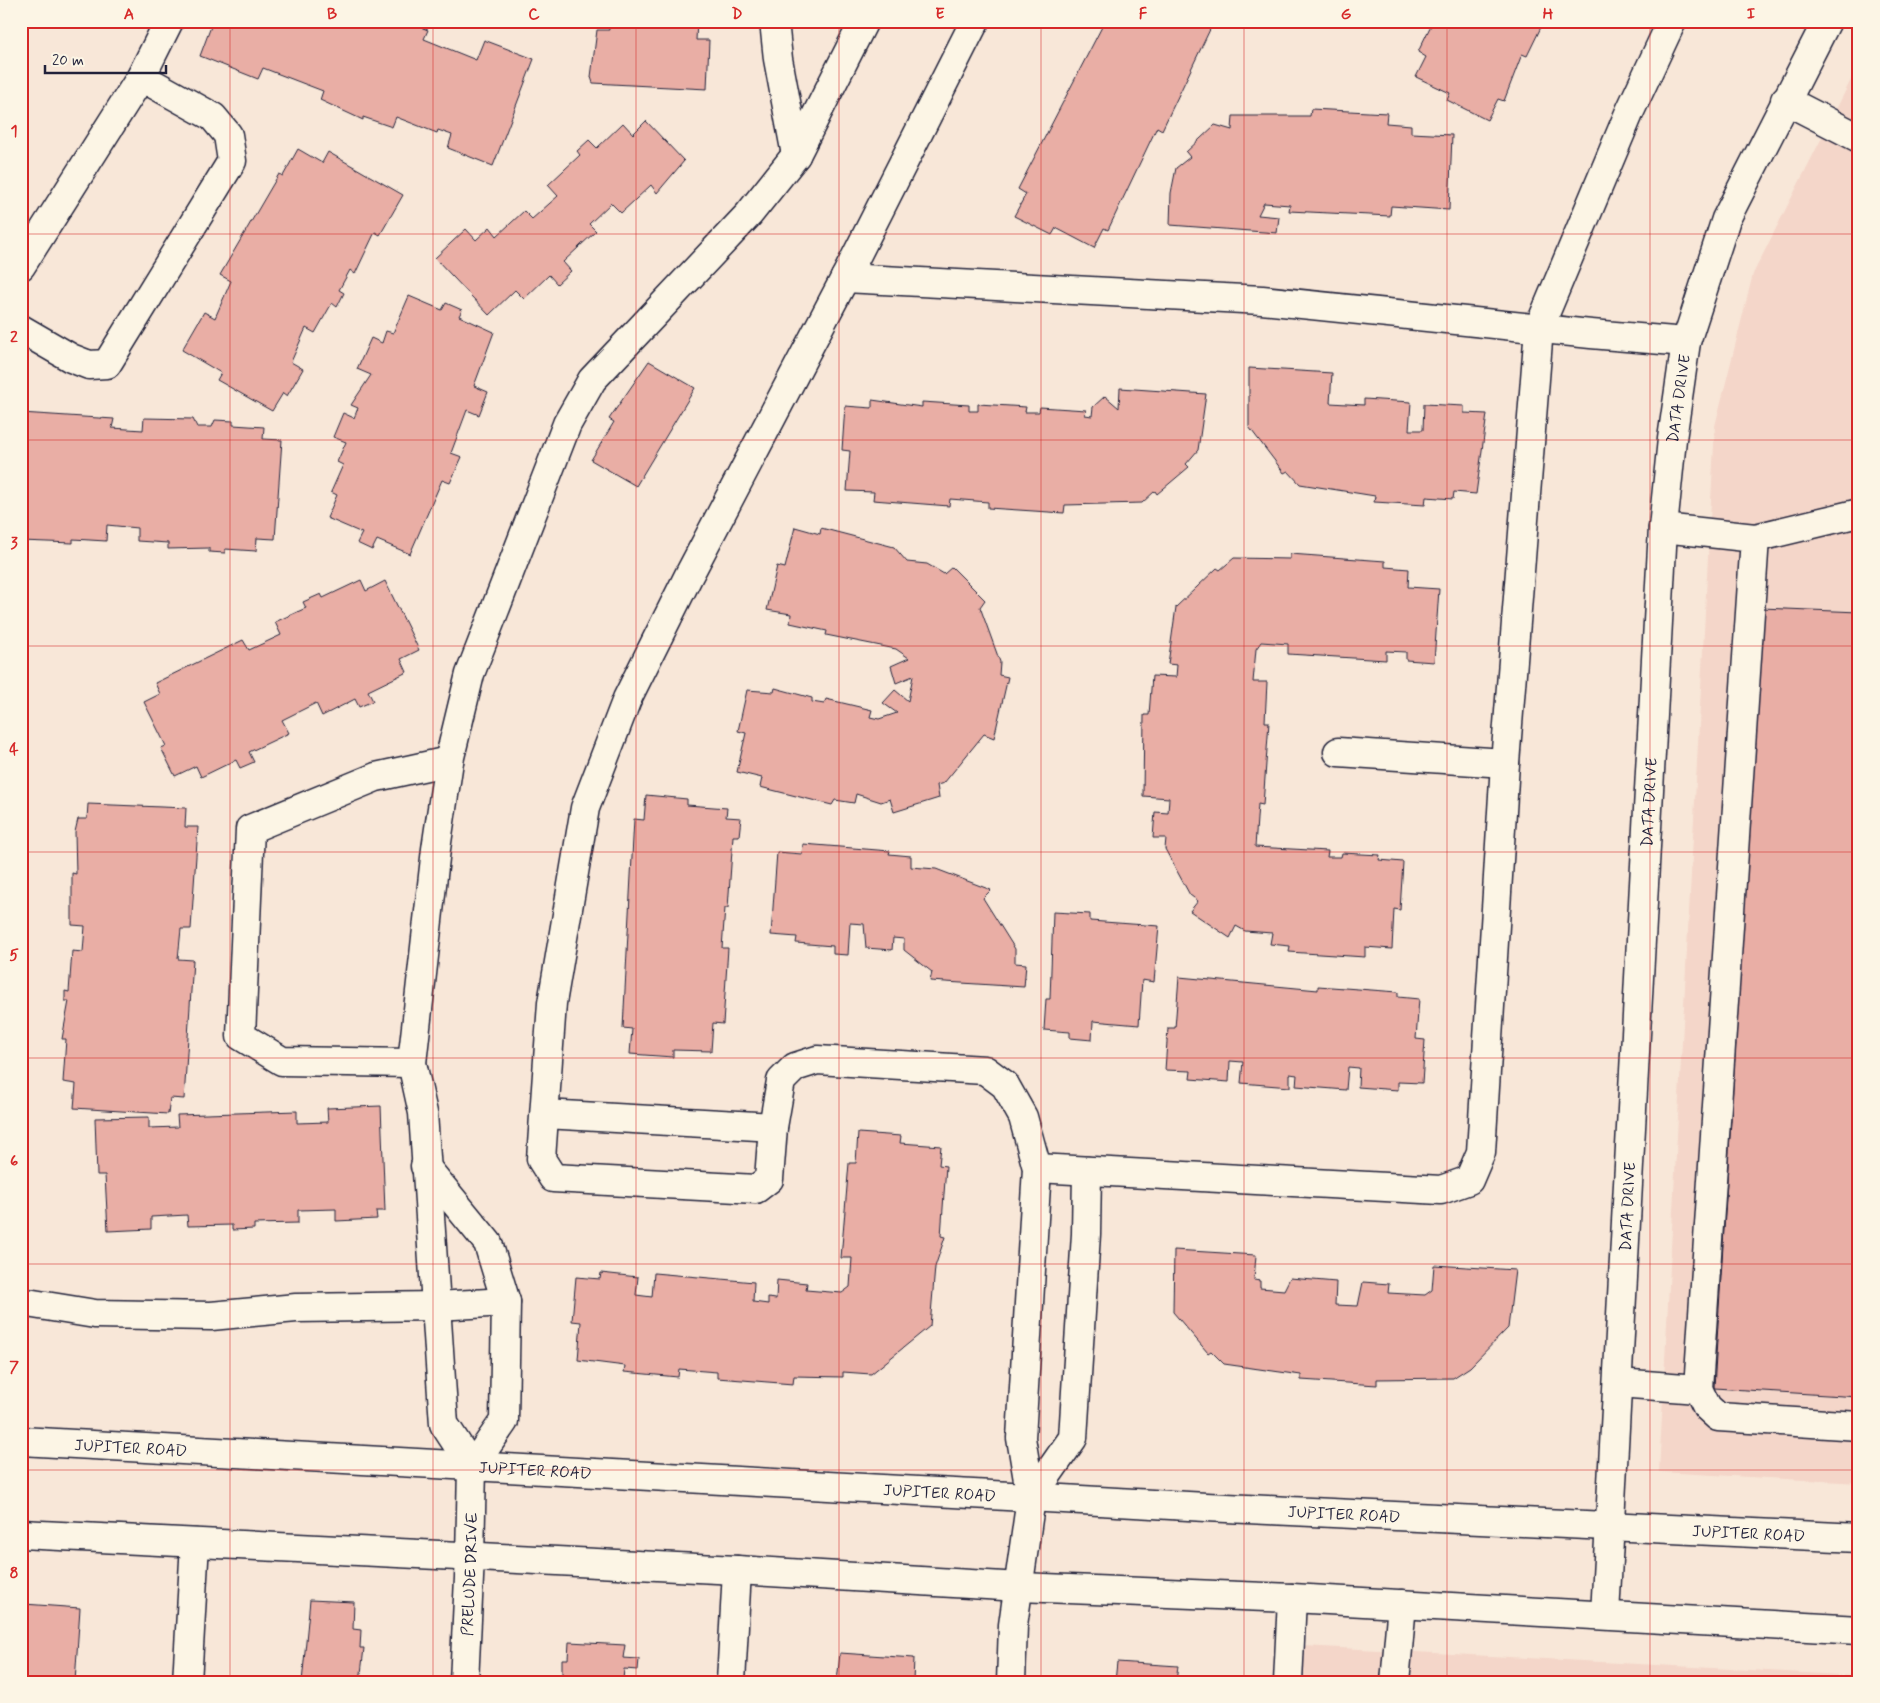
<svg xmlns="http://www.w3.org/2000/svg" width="1880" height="1703" font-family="Mynerve,sans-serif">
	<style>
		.built { fill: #f4d6c9 }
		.building { fill: #e9aea5; stroke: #22223b }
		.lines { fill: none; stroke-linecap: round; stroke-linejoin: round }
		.minor-casing { stroke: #22223b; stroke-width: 31 }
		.major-casing { stroke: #22223b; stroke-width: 31 }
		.minor { stroke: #fcf5e5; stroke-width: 28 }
		.major { stroke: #fcf5e5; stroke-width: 28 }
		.grid { fill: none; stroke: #d62828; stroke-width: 1; stroke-opacity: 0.55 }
		.labels { text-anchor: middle; stroke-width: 4; stroke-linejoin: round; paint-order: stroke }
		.street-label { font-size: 16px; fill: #22223b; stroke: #fcf5e5 }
		.neatline { fill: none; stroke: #d62828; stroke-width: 2 }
		.grid-label { font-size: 16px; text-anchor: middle; font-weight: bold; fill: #d62828 }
	</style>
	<rect width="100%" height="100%" fill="#f8e7d8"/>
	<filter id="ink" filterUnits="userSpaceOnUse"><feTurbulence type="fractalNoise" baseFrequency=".02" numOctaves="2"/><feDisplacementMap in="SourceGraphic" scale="10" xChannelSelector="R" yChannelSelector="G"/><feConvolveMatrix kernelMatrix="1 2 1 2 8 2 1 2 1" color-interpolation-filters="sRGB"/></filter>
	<g filter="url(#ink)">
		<!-- built -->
		<path class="built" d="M1859,64V1483L1659,1472L1715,426L1753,274Z
			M1285,1645L1859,1676V1682H1284Z"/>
		<!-- building -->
		<path class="building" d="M213,21H405L428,30L424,39L476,60L484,40L534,59L493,166L448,148L452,135L438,130L437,133L396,117L392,127L363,117V120L320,100L323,91L263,68L258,79L200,56Z
			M608,21H697L696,40H709L707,89L593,83L591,77L597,30H609Z
			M1105,21H1214L1162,130L1157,127L1108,230L1104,228L1094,248L1056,228L1052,235L1014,216L1026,194L1018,189Z
			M1433,21H1544L1527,56L1522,54L1504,101L1498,99L1487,120L1447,100L1450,93L1416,77L1426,57L1418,52Z
			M1311,109L1387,113L1386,123L1411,125V133L1452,135L1449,210L1391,206L1390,216L1289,211L1290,205L1264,203L1258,215L1279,217L1277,233L1170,225L1171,193L1176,168L1190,157L1186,152L1215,125L1232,130L1233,116H1310Z
			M646,121L684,161L657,193L651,185L621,213L611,203L589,224L596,231L563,262L571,271L557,284L549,275L524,299L515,290L489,315L435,258L466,229L476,240L490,227L497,236L524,211L532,219L558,196L548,185L580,155L577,151L589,140L597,148L623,123L633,134Z
			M298,149L322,163L328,152L403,195L380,235L375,232L355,274L350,270L339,290L344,293L337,307L332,303L315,333L306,328L291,362L303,369L287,396L283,393L272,411L217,380L221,373L182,350L204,312L215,318L231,281L220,275L279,174L283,176Z
			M409,296L442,310L446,303L462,310L459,316L494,332L474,386L488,392L479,415L467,410L451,453L462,457L450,483L442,480L410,554L377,540L372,550L357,543L362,533L327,518L337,495L331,492L343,465L337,462L346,442L333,437L343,413L354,418L358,408L351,405L371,375L357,369L371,338L382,343L386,331L393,333Z
			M649,361L695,388L636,486L591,460L614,422L609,419Z
			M1249,368L1332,373L1330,403L1364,405V399L1411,402L1409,430H1423L1424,404L1464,406V413L1487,414L1476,494L1454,492L1453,499L1426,497L1425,505L1374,502L1375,496L1300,484L1288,471L1284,473L1249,427Z
			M1120,388L1206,394L1198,450L1186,464L1189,467L1157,494L1155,491L1142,503L1065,505L1064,513L988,508V502L950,499L949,506L873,500L874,492L847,491L850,451L842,450L845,406L872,408V400L922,407V402L969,405V411H978V404L1026,407L1025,412H1039L1040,407L1086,410L1085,415L1092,416L1093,407L1105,396L1119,408Z
			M21,413L114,419L112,428L143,430L144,418L193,419L197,427H212L215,420L233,421V425L264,427L263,439L282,440L275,539L257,538L256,551L225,549V553L209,552V548L168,549V543L137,541V528L107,525L106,541L73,539V543L21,541Z
			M795,527L820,534L821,528L894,547L907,562L927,564L944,574L952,567L985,600L980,607L1000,662L999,675L1008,677L994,738L984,734L944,783L937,785L939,798L894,812L890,799L881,802L856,794L854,803L835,800L832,805L760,787L762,778L737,772L746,733L738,731L747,690L774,692L775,688L812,698V702L824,704L826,699L872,710L870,717L879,719L897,713L883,703L895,690L908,701L913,676L896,683L891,666L909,658L896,649L826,635L827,631L790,623L791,614L767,610L777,566L785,568Z
			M1290,554L1385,561V567L1409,569L1408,587L1439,589L1434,662L1406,660V652L1386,651V660L1288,654V644L1261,642L1256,649L1253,682H1267L1265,722H1269L1263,805L1258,804L1255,847L1328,851L1327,857H1341L1342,853L1380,855L1379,860L1403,862L1400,910L1394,909L1392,949L1365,947V957L1289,952L1290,946L1270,944L1272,933L1245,931L1236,926L1230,938L1190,911L1198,901L1190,895L1165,849L1166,838H1153L1155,812L1168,813L1169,798L1143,796L1144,715H1149L1152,676L1176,677L1177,665L1168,664L1176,607L1217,568L1220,570L1234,558L1290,559Z
			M361,580L366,591L385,581L419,650L401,659L407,672L368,691L373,701L359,707L355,699L322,716L316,703L282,720L289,733L249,752L254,762L240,768L236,760L201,777L196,766L175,776L161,748L166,746L144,702L160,694L155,683L243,640L249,650L281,635L275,622L306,608L303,602L321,594L323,598Z
			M1761,608L1859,612V1397L1714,1388L1740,976H1729Z
			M646,795L687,799V805L727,808L726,817L741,818L739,836H733L728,908H725L722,948H728L723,1024L713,1023L711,1051L673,1050V1057L630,1054L632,1029L623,1028L634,819L644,820Z
			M88,804L186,808L185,827H198L191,929H181L178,959L193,960L184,1099L170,1098L168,1114L74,1108L76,1084L63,1082L66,1039H62L69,1001H65V991L69,992L72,951L83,952L85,926L72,925V873L76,874L75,832L78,819H87Z
			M803,844L890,851L889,854L911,856V867L936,869L991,890L983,898L1015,949V963L1026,964L1024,987L930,981L932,972L904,950V939L893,938L892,950L866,948L864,924L850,923L848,955L833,954V946L796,943L797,937L771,935L777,852L802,854Z
			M1053,912L1090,914V921L1159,926L1154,982L1142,980L1139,1025L1093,1021L1092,1040L1070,1038V1032L1044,1030L1046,999H1050Z
			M1179,977L1318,990V986L1398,992V997L1419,999L1416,1039L1425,1040L1422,1083L1398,1082V1090L1358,1087L1359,1068L1348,1067L1346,1090L1296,1086L1297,1075L1290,1074V1087L1241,1083L1243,1062L1230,1061L1229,1082L1190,1079L1191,1071L1165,1070L1168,1028H1175Z
			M381,1106L385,1211H376L377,1219L336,1221V1209L298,1210V1223L254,1224V1229L232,1230V1225L188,1226L187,1215L151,1217V1229L108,1231L105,1175H97L95,1118L149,1117V1128L178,1127L177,1115L297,1111V1123L328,1122L327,1108Z
			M858,1133L901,1136L900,1143L941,1146L939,1165L946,1166L941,1236L945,1237L935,1267L930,1326L871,1374L843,1372V1377L794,1376L793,1384L717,1378V1372L679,1369L678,1377L624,1372L625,1366L578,1360L581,1322L572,1321L576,1277L600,1279L601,1273L638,1277L636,1295L652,1297L654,1273L754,1282L753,1302L768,1304V1298L776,1299L777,1280L807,1283L806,1290L842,1293L850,1287L852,1258H841L849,1163H856Z
			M1174,1250L1256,1255L1254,1280L1260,1281V1288L1284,1290L1290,1278L1336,1282L1335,1305L1358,1306L1363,1282L1389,1284L1388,1293L1425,1295L1432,1290L1434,1265L1515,1270L1508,1328L1470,1367L1453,1378L1377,1379V1385L1301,1380V1375L1224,1364L1211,1351L1208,1353L1173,1312Z
			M310,1600L354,1602L353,1629L361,1630L360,1648H364L360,1682H302Z
			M24,1604L80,1608L75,1682H21V1639Z
			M569,1642L625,1645L623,1658L639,1659L638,1670L624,1669L623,1680L642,1682H562V1659H568Z
			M840,1653L914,1658L913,1682H837Z
			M1117,1662L1178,1666L1176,1682H1115Z"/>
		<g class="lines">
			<!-- minor casing -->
			<g class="minor-casing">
				<g id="minor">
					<path d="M774,21L778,59L796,155"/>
					<path d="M975,21L845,278L689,575L627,699L585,808L552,1003L541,1159L553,1178L756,1189L769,1179L773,1127L781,1081L795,1067L817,1060L985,1070L1005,1085L1023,1117L1037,1168L1021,1438L1031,1498L1013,1625L1011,1682"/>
					<path d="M1785,100L1859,138"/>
					<path d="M21,266L141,77L169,21"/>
					<path d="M845,278L1262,300L1591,334L1686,342"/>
					<path d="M21,329L71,358L89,365L107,364L232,161L228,135L213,117L141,77"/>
					<path d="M1663,528L1755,538L1698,1389"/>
					<path d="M1755,538L1859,513"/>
					<path d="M1338,752L1505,763"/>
					<path d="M412,1063L282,1061L241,1036L250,829L376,777L449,761"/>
					<path d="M545,1114L773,1127"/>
					<path d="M425,1166L488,1243L506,1302L504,1421L472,1467"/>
					<path d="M1037,1168L1441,1190L1469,1180L1481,1152L1505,763L1539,328L1630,111L1672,21"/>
					<path d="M21,1302L95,1314L211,1316L296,1308L437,1306L506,1302"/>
					<path d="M1618,1383L1698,1389L1707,1407L1718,1417L1859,1426"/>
					<path d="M472,1467L444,1424L423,1113L412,1063L436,849L449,761L470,674L567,424L592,380L749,214L796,155L864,21"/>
					<path d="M1031,1498L1073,1438L1086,1234L1087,1171"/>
					<path id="s1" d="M1605,1615L1663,528L1672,439L1686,342L1726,219L1827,21"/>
					<path d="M187,1682L195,1543"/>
					<path id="s2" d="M464,1682L470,1557L472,1467"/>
					<path d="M731,1682L737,1570"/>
					<path d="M1288,1682L1292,1598"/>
					<path d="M1395,1682L1402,1604"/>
				</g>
			</g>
			<!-- major casing -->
			<g class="major-casing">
				<g id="major">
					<path id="s3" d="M21,1441L1206,1507L1859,1538"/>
					<path d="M21,1534L737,1570L1020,1587L1292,1598L1859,1630"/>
				</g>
			</g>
			<!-- minor -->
			<use href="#minor" class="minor"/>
			<!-- major -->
			<use href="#major" class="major"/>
		</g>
	</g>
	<!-- grid -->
	<path class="grid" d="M230,21V1682M433,21V1682M636,21V1682M839,21V1682M1041,21V1682M1244,21V1682M1447,21V1682M1650,21V1682M21,234H1859M21,440H1859M21,646H1859M21,852H1859M21,1058H1859M21,1264H1859M21,1470H1859"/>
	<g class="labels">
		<!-- street labels -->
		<g class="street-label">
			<text dy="6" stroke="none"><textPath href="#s1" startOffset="1219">DATA DRIVE</textPath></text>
			<text dy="6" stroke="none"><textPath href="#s1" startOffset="814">DATA DRIVE</textPath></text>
			<text dy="6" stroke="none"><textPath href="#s1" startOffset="409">DATA DRIVE</textPath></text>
			<text dy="6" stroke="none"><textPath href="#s3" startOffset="110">JUPITER ROAD</textPath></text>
			<text dy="6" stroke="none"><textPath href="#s3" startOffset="515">JUPITER ROAD</textPath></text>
			<text dy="6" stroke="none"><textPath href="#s3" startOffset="920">JUPITER ROAD</textPath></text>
			<text dy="6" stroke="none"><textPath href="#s3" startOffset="1325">JUPITER ROAD</textPath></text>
			<text dy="6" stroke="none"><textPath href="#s3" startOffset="1730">JUPITER ROAD</textPath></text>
			<text dy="6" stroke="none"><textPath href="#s2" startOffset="108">PRELUDE DRIVE</textPath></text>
		</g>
	</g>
	<!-- margin -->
	<rect width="1880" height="1703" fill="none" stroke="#fcf5e5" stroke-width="55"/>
	<!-- scale -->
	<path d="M45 65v8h121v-8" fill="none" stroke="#22223b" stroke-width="2.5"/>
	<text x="52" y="65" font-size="15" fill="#22223b" stroke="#fcf5e5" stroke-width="4" paint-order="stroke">20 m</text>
	<rect x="28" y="28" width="1824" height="1648" class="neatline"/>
	<g class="grid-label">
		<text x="129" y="19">A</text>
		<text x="332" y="19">B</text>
		<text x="534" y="19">C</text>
		<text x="737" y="19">D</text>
		<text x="940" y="19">E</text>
		<text x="1143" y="19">F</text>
		<text x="1346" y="19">G</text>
		<text x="1548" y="19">H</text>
		<text x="1751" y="19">I</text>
		<text x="14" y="136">1</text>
		<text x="14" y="342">2</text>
		<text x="14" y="548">3</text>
		<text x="14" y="754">4</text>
		<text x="14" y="960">5</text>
		<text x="14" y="1166">6</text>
		<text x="14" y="1372">7</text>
		<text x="14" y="1578">8</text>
	</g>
</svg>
